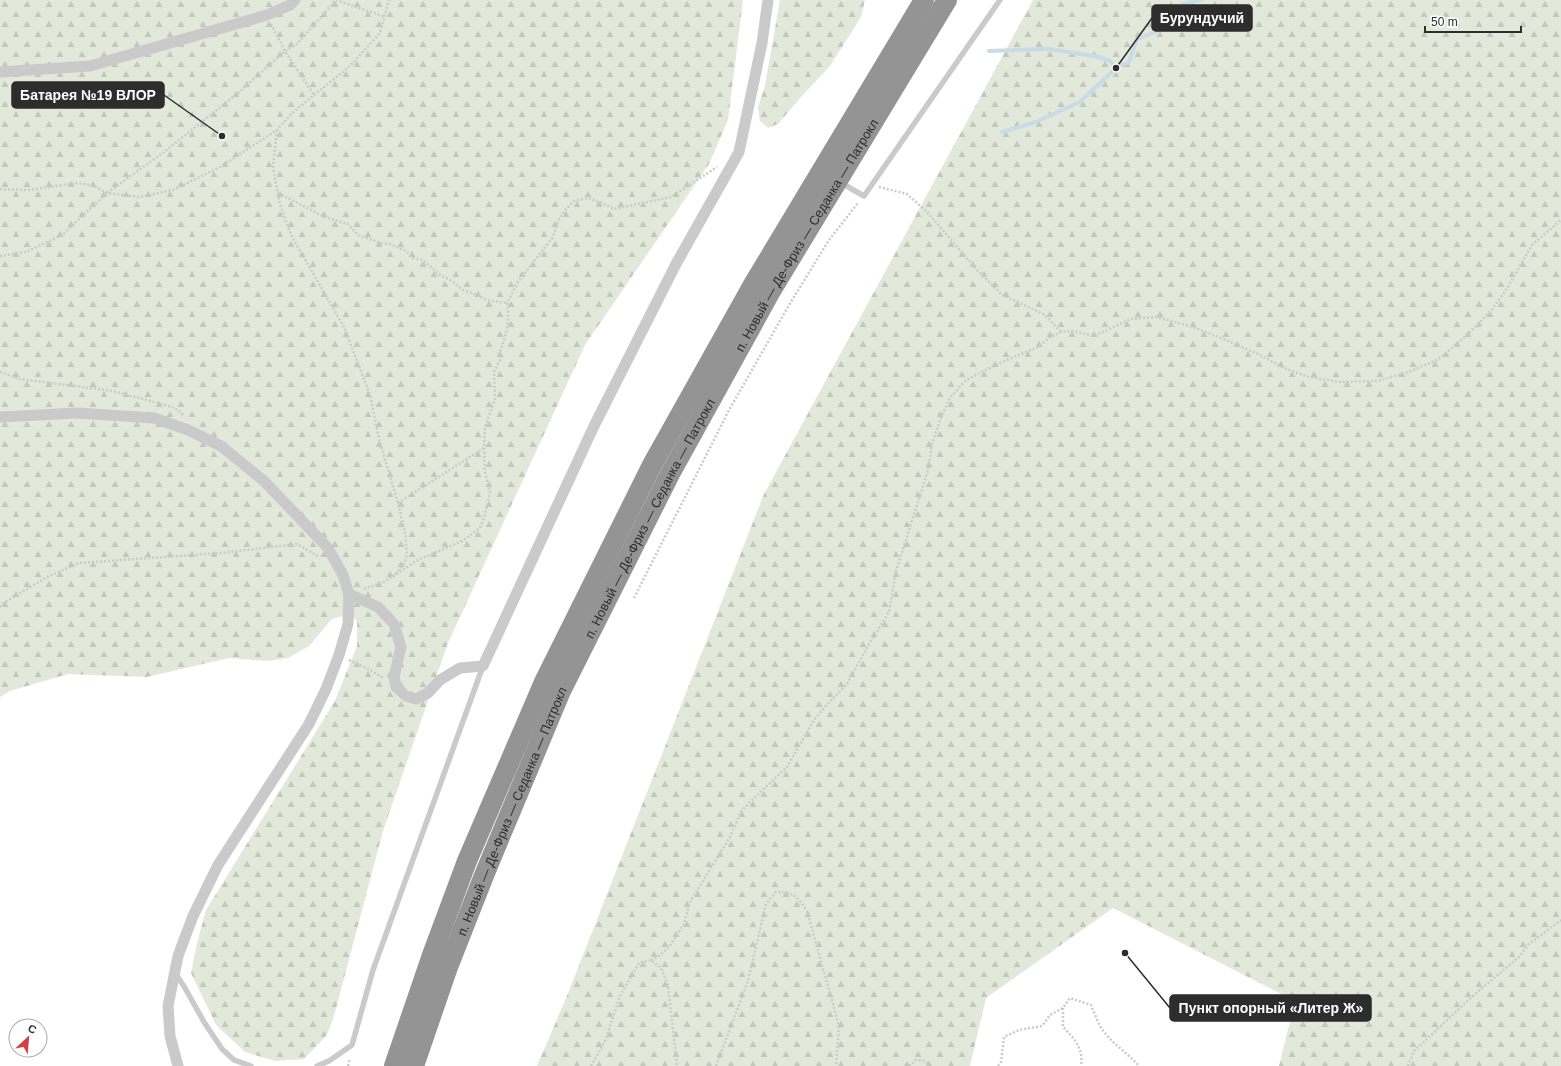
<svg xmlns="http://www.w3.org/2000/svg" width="1561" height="1066" font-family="Helvetica,sans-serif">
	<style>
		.forest { fill: url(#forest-firs) }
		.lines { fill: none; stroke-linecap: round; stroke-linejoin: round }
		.stream { stroke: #c9dbe7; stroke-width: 4 }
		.path { stroke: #cacaca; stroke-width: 2.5; stroke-dasharray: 2 2; stroke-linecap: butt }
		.lane { stroke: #cacaca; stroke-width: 5.5 }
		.street { stroke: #cacaca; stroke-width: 11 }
		.highway { stroke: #949494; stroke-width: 20 }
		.labels { text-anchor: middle; stroke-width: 4; stroke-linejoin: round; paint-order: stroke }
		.street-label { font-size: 13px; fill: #2d2d2d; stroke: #fff }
		.leader { fill: none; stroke: #2d2d2d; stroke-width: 1.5 }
		.callout-dot { fill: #2d2d2d; stroke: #fff; stroke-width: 1.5 }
		.callout { fill: #2d2d2d; stroke: #2d2d2d; stroke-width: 1.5 }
		.callout-label { font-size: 14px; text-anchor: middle; font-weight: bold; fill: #fff }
	</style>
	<defs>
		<pattern id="forest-firs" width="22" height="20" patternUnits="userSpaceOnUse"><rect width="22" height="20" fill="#e2e9db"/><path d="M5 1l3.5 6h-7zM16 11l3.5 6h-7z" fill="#c2c8bc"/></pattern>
	</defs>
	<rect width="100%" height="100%" fill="#fff"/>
	<!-- forest -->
	<path class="forest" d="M0,0H743L728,120L709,164L585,345L448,643L383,831L334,1016L327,1035L304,1059L275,1061L245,1052L216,1025L191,973L197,943L206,910L335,701L357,646V621L350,614L332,619L309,646L288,658L267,661L229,658L147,677L68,674L10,691L0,697Z
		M780,0H865L861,17L830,66L800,98L778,124L768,128L760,121L758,107L765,85Z
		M1033,0H1561V1066H1279L1295,1001L1113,908L986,998L970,1066H537L569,991L764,494Z"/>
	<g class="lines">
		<!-- stream -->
		<path class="stream" d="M989,51L1049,49L1099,57L1110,61L1116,68
			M1002,132L1036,122L1080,102L1116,68L1129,62L1137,39L1158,31L1183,4L1201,0"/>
		<!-- path -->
		<path class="path" d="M336,0L385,17
			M271,24L285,51L314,95
			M277,130L273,167L279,201L291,235L344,327L370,395L379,439L398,503L405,532L407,554L404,564L393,577
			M879,187L907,194L927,212L978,271L1001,294L1045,315L1061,332
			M0,189L29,190L76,183L92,185L107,193L139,197L173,190L220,167L277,130L292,113L350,66L380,33L389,0
			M278,193L325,217L348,224L358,235L381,243L390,244L406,251L413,258L423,260L440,275L449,279L463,290L477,295L486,300L507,303
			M0,256L26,252L62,235L107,193L164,152L238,93L285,51L297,44L335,1L334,0
			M0,372L20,379L113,391L172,407L182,413L183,416
			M398,503L484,448L485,427L495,399L494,372L502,356L499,354C505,338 511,321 507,303L518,282L553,237L559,219L566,209L574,201L587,198L602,203L614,209L671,197L717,167
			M364,589L384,582L418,560L462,541L480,528L485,514L490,493L485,472L484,448
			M634,598L728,412L789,305L829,240L858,203
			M0,607L2,604L47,577L79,563L221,553L297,544L319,557
			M349,660L370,670L383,678
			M651,960L660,955L669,947L684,924L690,902L730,837L742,810L787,767L814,720L822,710L847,684L868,646L889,612L896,571L928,470L932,444L940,420L950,398L966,380L1002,362L1038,347L1050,337L1061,332L1073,331L1094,336L1131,319L1156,317L1190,326L1221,338L1258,354L1284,368L1309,377L1340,382L1377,381L1406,373L1437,360L1457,344L1475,327L1491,311L1508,287L1532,245L1561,220
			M1063,1008V1027C1074,1038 1084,1049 1081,1066
			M348,1066L350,1058
			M591,1066L605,1041L620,996L639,963L651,960L661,968L668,985L677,1066
			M716,1066L748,981L766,904L776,892C793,891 798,897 807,911L839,1026L836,1066
			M909,1066L916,1060L925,1061L930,1066
			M998,1066L1001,1062L1004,1037L1019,1030L1042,1026L1050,1015L1063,1008L1070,998L1091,1005C1095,1014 1098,1025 1105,1033C1114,1045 1129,1054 1139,1066
			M1408,1066L1414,1051L1474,995L1519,957L1529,944L1561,920"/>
		<!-- lane -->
		<path class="lane" d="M843,184L864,196L1000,0
			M175,973L185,988L204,1022L222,1049L234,1060L251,1066
			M317,1066L329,1061L352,1045L373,970L483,666"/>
		<!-- street -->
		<path class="street" d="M0,72L90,66L267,15L290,5L295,0
			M0,417L77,413L154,418L188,430L221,446L264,481L328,548L343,575L349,594L348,624L339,655L326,689L309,724L218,865L193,916L178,956L168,1006L170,1036L178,1066
			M349,594L378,607L394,624L401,647L394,677L396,687L406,696L416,699L428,693L440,680L460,668L483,666L594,426L676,264L739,152L762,43L768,0"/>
		<!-- highway -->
		<g class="highway">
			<path d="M394,1066L432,955L467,861L544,682L652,465L754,283L924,0"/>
			<path id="s1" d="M414,1066L448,967L485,873L561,691L670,474L771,291L947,0"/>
		</g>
	</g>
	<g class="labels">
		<!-- street labels -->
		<g class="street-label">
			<text dy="5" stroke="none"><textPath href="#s1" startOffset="921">п. Новый — Де-Фриз — Седанка — Патрокл</textPath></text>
			<text dy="5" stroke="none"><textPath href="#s1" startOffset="597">п. Новый — Де-Фриз — Седанка — Патрокл</textPath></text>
			<text dy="5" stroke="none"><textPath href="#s1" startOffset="273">п. Новый — Де-Фриз — Седанка — Патрокл</textPath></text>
		</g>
	</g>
	<!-- callouts -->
	<path class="leader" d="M1116 68L1152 18M222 136L164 95M1125 953L1170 1008"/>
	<g class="callout-dot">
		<circle cx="1116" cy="68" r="4"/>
		<circle cx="222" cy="136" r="4"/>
		<circle cx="1125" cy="953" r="4"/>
	</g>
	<g class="callout">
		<rect x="1152" y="5" width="100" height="26" rx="4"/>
		<rect x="12" y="82" width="152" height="26" rx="4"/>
		<rect x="1170" y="995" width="201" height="26" rx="4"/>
	</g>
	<g class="callout-label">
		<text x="1202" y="23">Бурундучий</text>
		<text x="88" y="100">Батарея №19 ВЛОР</text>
		<text x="1271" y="1013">Пункт опорный «Литер Ж»</text>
	</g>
	<!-- north arrow -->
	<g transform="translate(28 1038) rotate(26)"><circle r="19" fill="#ffffff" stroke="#ababab"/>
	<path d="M0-3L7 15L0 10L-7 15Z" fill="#d43e45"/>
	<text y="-6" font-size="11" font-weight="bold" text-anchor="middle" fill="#2d2d2d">С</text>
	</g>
	<!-- scale -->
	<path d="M1425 26v6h96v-6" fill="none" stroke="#2d2d2d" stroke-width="2"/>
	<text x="1431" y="26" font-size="12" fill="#2d2d2d" stroke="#ffffff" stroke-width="3" paint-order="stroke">50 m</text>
</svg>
